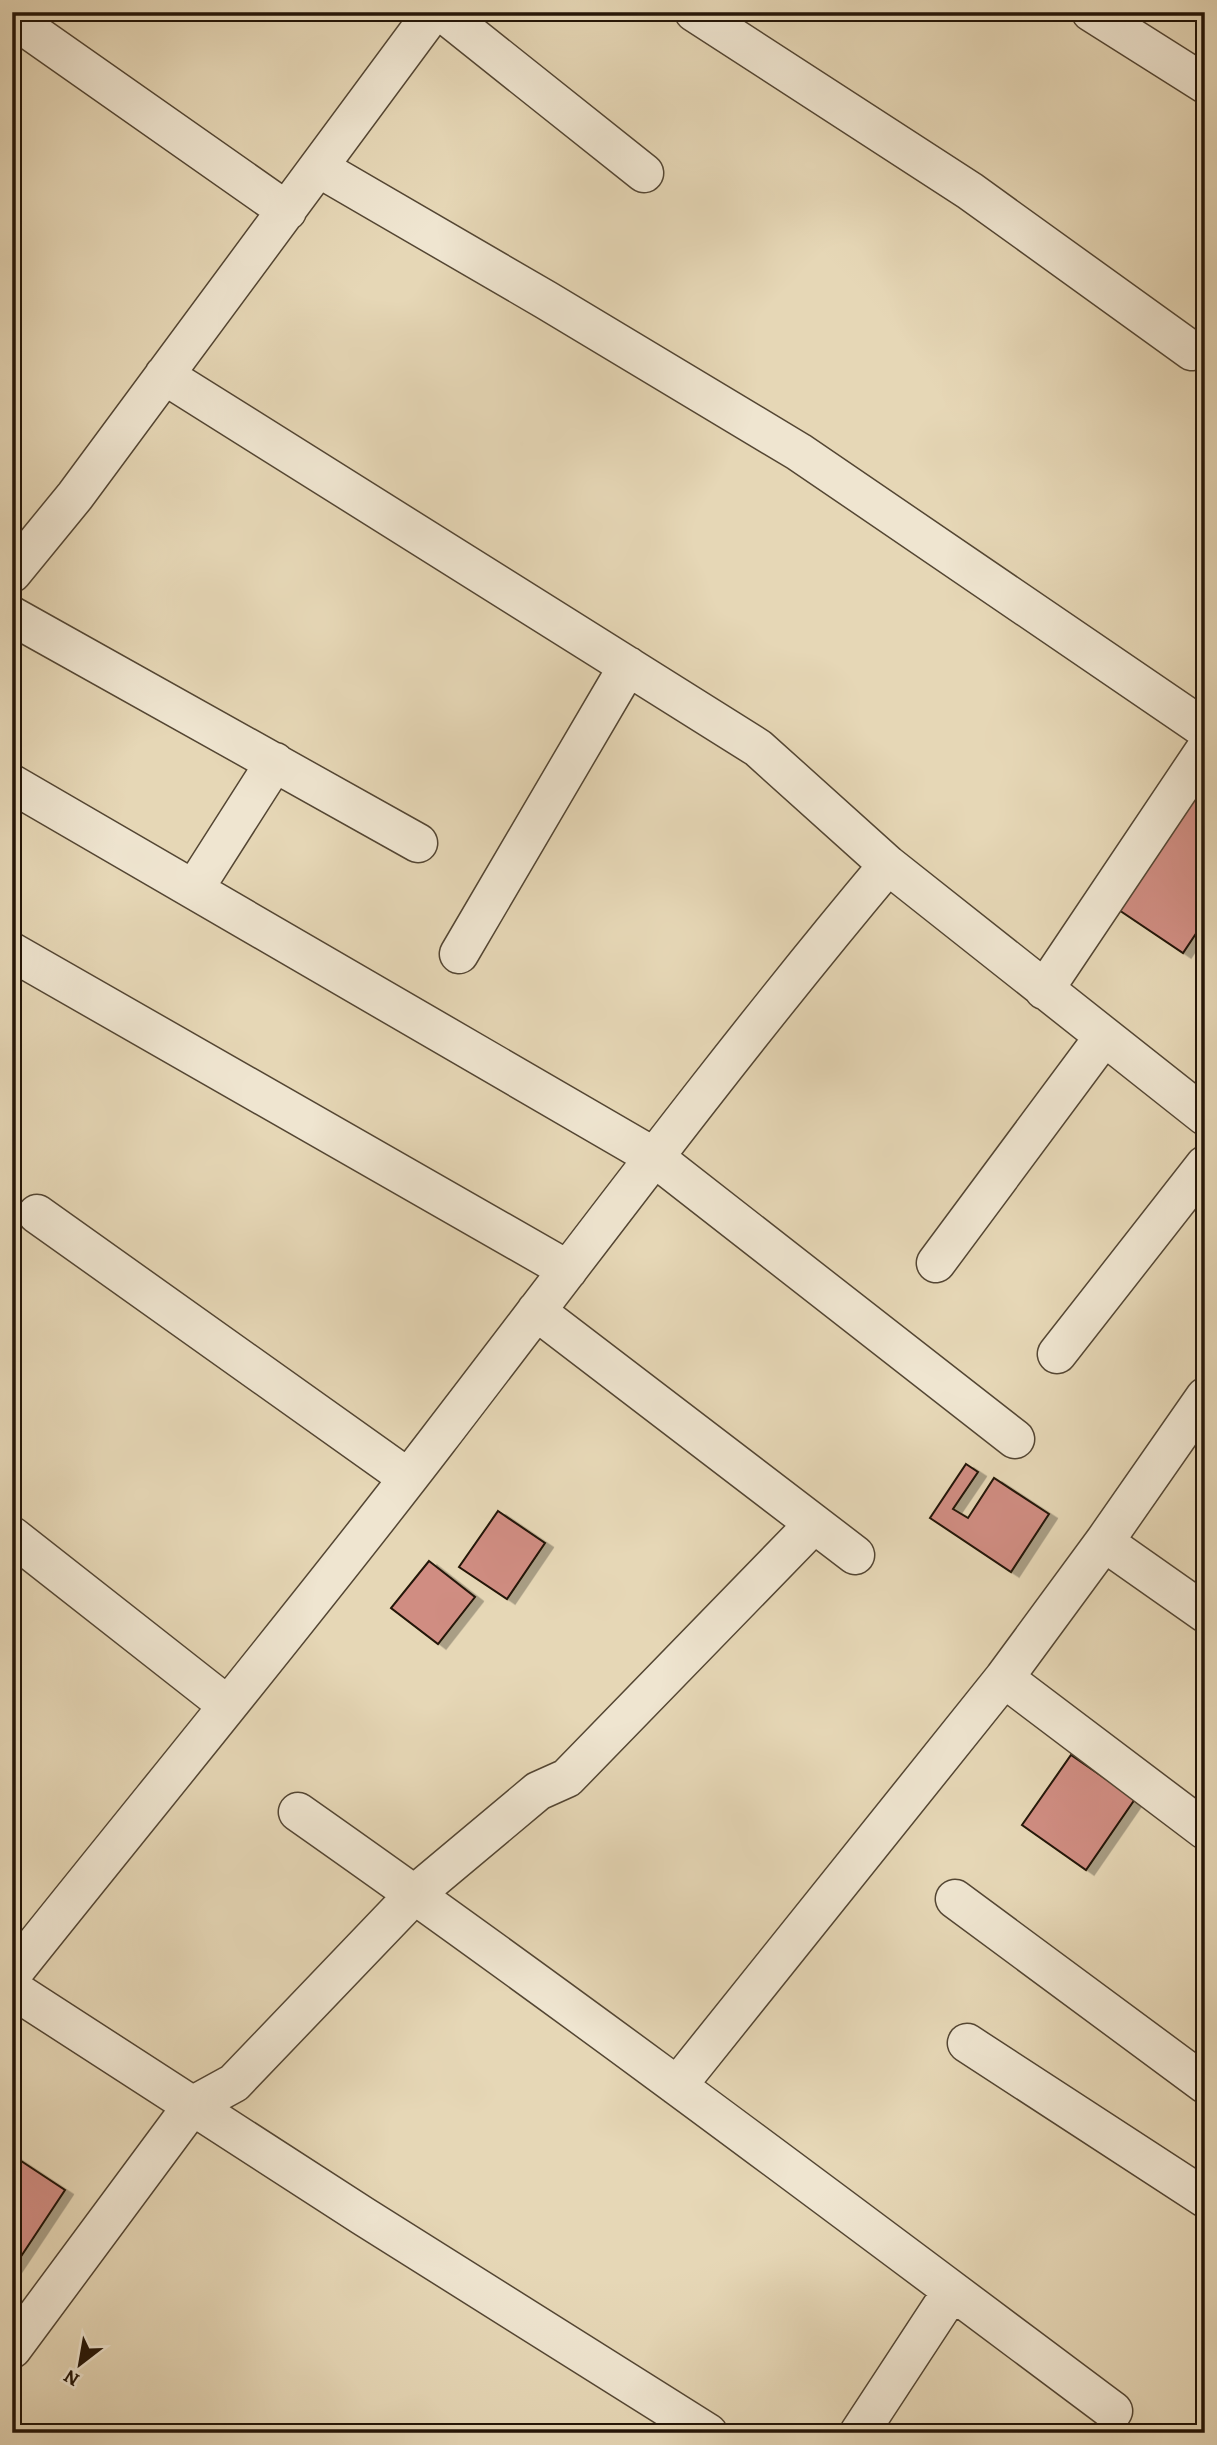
<svg xmlns="http://www.w3.org/2000/svg" width="1217" height="2445" font-family="Alegreya,serif">
	<style>
		.building { fill: #d08d82; stroke: #241507; stroke-width: 2; filter: url(#shadow) }
		.lines { fill: none; stroke-linecap: round; stroke-linejoin: round }
		.minor-casing { stroke: #544633; stroke-width: 41 }
		.minor { stroke: #efe5d0; stroke-width: 38 }
	</style>
	<defs>
		<filter id="shadow"><feDropShadow dx="8" dy="4.5" stdDeviation="0" flood-color="#0004"/></filter>
	</defs>
	<rect width="100%" height="100%" fill="#e6d7b6"/>
	<filter id="stains"><feTurbulence type="fractalNoise" baseFrequency=".00286" numOctaves="4"/><feColorMatrix values="0 0 0 0 .2 0 0 0 0 .09 0 0 0 0 .02 0 0 0 .5 -.17"/></filter>
	<radialGradient id="worn" r=".72"><stop offset=".6" stop-color="#630" stop-opacity="0"/><stop offset="1" stop-color="#630" stop-opacity=".3"/></radialGradient>
	<!-- building -->
	<path class="building" d="M1205,769V920L1183,953L1113,906Z
		M966,1464L978,1472L953,1509L968,1518L994,1478L1049,1514L1011,1572L930,1518Z
		M498,1511L545,1543L507,1599L459,1567Z
		M429,1561L475,1597L438,1644L391,1608Z
		M1071,1755L1135,1799L1086,1870L1022,1825Z
		M12,2155L65,2190L14,2267L12,2265Z"/>
	<g class="lines">
		<!-- minor casing -->
		<g class="minor-casing">
			<path id="minor" d="M442,12L644,173
				M694,12L970,191L1192,351
				M1091,12L1205,84
				M12,18L287,211
				M319,168L546,300L799,452L1205,729
				M164,375L758,748L888,865L1205,1116
				M12,573L75,496L433,12
				M12,616L418,843
				M12,784L654,1157L1015,1439
				M194,889L275,762
				M12,952L568,1270
				M459,954L628,666
				M1044,990L1205,750
				M37,1214L408,1478
				M936,1263L1103,1038
				M536,1311L855,1555
				M1057,1354L1205,1165
				M12,1536L227,1705
				M1104,1542L1205,1613
				M1004,1678L1205,1830
				M298,1812C574,2006 843,2209 1113,2411
				M955,1899L1205,2084
				M12,1974C154,1796 299,1621 437,1441C586,1247 731,1052 888,865
				M12,1989L363,2216L708,2433
				M967,2043L1205,2198
				M677,2086L1004,1678L1104,1542L1205,1397
				M12,2349L192,2106L234,2083L415,1894L538,1791L567,1778L814,1524
				M859,2433L952,2291"/>
		</g>
		<!-- minor -->
		<use href="#minor" class="minor"/>
	</g>
	<!-- margin -->
	<rect width="1217" height="2445" fill="none" stroke="#e6d7b6" stroke-width="42"/>
	<rect x="14" y="14" width="1189" height="2417" fill="none" stroke="#241507" stroke-width="3.5"/>
	<rect x="21" y="21" width="1175" height="2403" fill="none" stroke="#241507" stroke-width="2"/>
	<!-- north arrow -->
	<g transform="translate(80 2364) rotate(211)" stroke="#efe5d0" stroke-width="5" paint-order="stroke">
	<path d="M0-5L12 26L0 18L-12 26Z" fill="#241507"/>
	<text y="-10" font-size="19" font-weight="bold" text-anchor="middle" fill="#241507">N</text>
	</g>
	<rect width="100%" height="100%" filter="url(#stains)"/>
	<rect width="100%" height="100%" fill="url(#worn)"/>
</svg>
